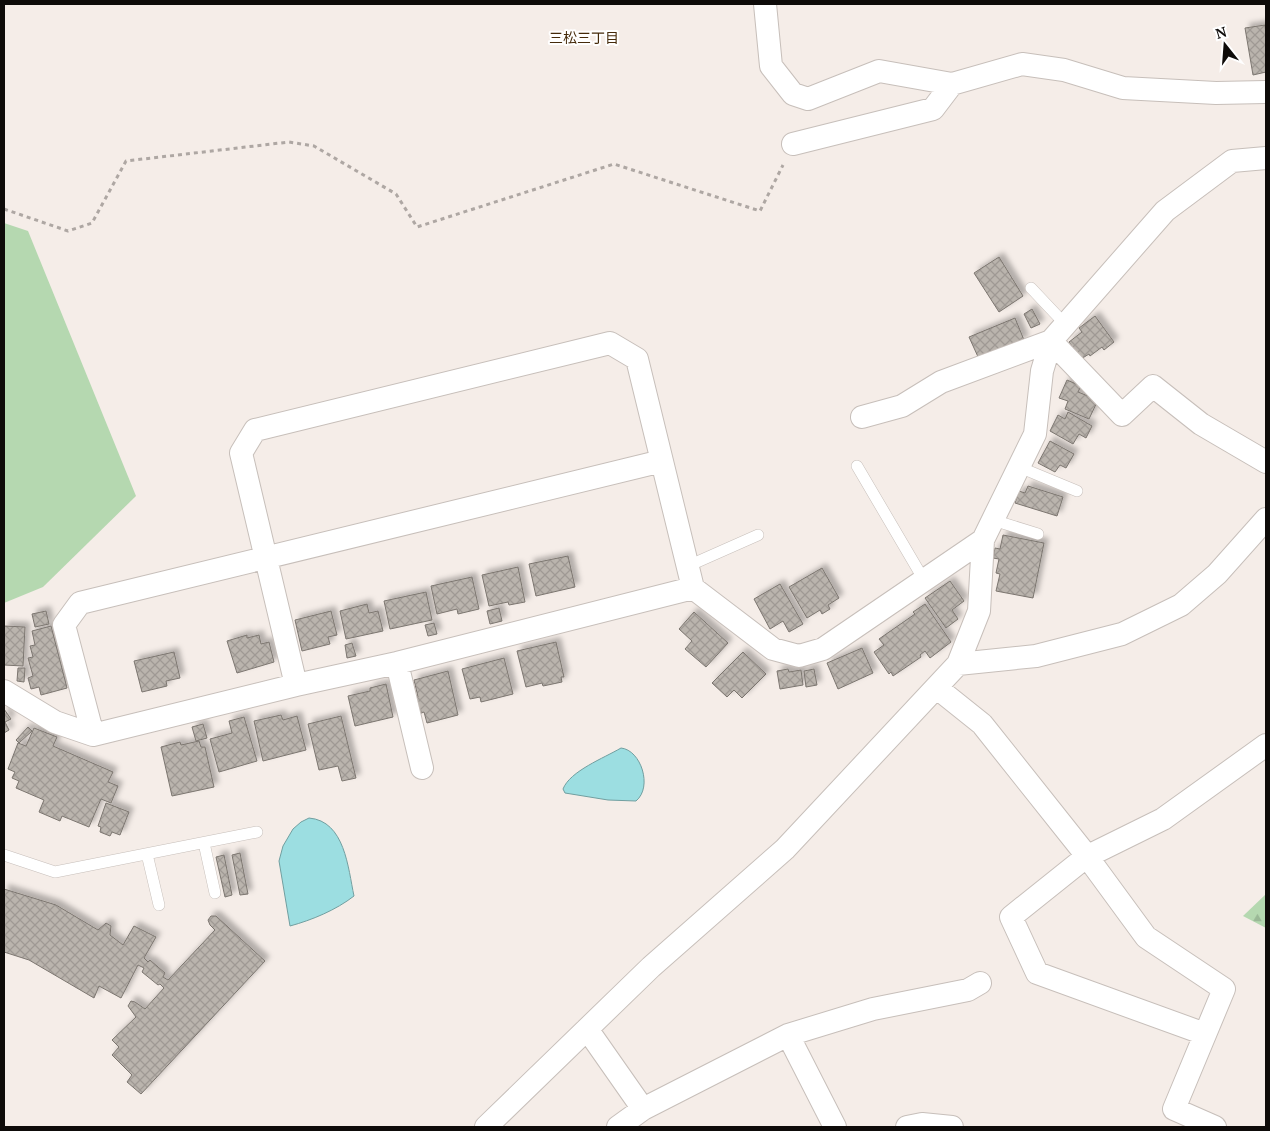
<svg xmlns="http://www.w3.org/2000/svg" width="1270" height="1131" font-family="'PT Serif','Noto Sans JP',serif">
	<style>
		.green { fill: #b5d8b0 }
		.forest { fill: url(#forest-firs) }
		.water { fill: #9cdee1; stroke: #719fa0 }
		.building { fill: url(#building-cross-hatch); stroke: #7c7670; filter: url(#shadow) }
		.lines { fill: none; stroke-linecap: round; stroke-linejoin: round }
		.lane-casing { stroke: #c7bfba; stroke-width: 12 }
		.street-casing { stroke: #c7bfba; stroke-width: 24 }
		.path { stroke: #aea7a3; stroke-width: 3; stroke-dasharray: 4 4; stroke-linecap: butt }
		.lane { stroke: #fff; stroke-width: 11 }
		.street { stroke: #fff; stroke-width: 22 }
		.labels { text-anchor: middle; stroke-width: 4; stroke-linejoin: round; paint-order: stroke }
		.neighbourhood-label { font-size: 14px; fill: #452a0a; stroke: #fff }
	</style>
	<defs>
		<pattern id="forest-firs" width="22" height="20" patternUnits="userSpaceOnUse" patternTransform="scale(1.25)"><rect width="22" height="20" fill="#b5d8b0"/><path d="M5 1l3.5 6h-7zM16 11l3.5 6h-7z" fill="#9ab896"/></pattern>
		<pattern id="building-cross-hatch" width="8" height="8" patternUnits="userSpaceOnUse" patternTransform="scale(1.25)"><rect width="8" height="8" fill="#bab4ad"/><path d="M0 0l8 8M0 8l8-8" fill="none" stroke="#9f9994"/></pattern>
		<filter id="shadow"><feDropShadow dx="4.5" dy="-4.5" stdDeviation="2.5" flood-color="#0004"/></filter>
	</defs>
	<rect width="100%" height="100%" fill="#f5ede8"/>
	<!-- green -->
	<path class="green" d="M4,223L28,231L136,496L43,587L4,603Z"/>
	<!-- forest -->
	<path class="forest" d="M1266,894V928L1243,916Z"/>
	<!-- water -->
	<path class="water" d="M621,748C641,750 653,787 636,801L608,800L565,793L563,789C570,771 604,758 621,748Z
		M309,818C345,821 348,868 354,896C336,910 312,920 290,926L279,861L283,846L293,829L301,822Z"/>
	<!-- building -->
	<path class="building" d="M1265,25L1266,35V72L1253,75L1245,28Z
		M999,257L1023,296L999,312L974,273Z
		M1032,309L1040,324L1031,328L1024,314Z
		M1095,316L1114,342L1104,350L1102,347L1090,356L1089,354L1081,359L1069,342L1082,332L1079,328Z
		M1015,318L1024,340L979,359L969,337Z
		M1067,380L1081,386L1078,392L1098,400L1089,419L1065,409L1068,401L1059,398Z
		M1068,412L1092,426L1086,438L1079,434L1073,444L1050,431L1058,415L1065,419Z
		M1050,441L1074,454L1066,468L1060,465L1055,472L1038,463Z
		M1028,486L1063,497L1057,516L1015,503L1019,491L1025,493Z
		M1003,535L1044,543L1033,598L996,591L1000,574L996,573L999,559L993,558L995,548L1000,549Z
		M568,556L575,587L536,596L529,564Z
		M518,567L525,602L509,605L508,602L489,606L482,575Z
		M822,568L839,598L828,605L830,609L822,614L820,610L807,618L789,587Z
		M472,577L479,609L458,614L457,609L437,614L431,586Z
		M950,581L964,601L952,610L958,619L946,628L925,598Z
		M780,584L803,624L789,632L783,621L770,629L754,599Z
		M426,592L432,620L390,629L384,601Z
		M367,604L369,613L378,611L383,631L346,639L340,611Z
		M925,604L951,642L930,658L925,651L920,655L921,657L893,676L891,672L889,674L874,652L884,645L879,639L915,614L913,612Z
		M499,608L502,621L490,624L487,611Z
		M46,611L49,624L35,627L32,614Z
		M331,611L337,635L328,637L330,644L302,651L295,620Z
		M694,612L728,643L706,667L685,649L692,641L679,629Z
		M434,623L437,634L428,636L425,625Z
		M4,626L25,627L23,666L4,665Z
		M51,626L67,688L41,695L39,687L31,689L28,678L33,676L28,658L33,657L30,646L35,645L32,631Z
		M247,635V638L259,635L261,644L269,642L274,662L237,673L227,641Z
		M556,642L564,677H561L562,682L543,686L542,683L526,687L517,651Z
		M352,643L356,656L347,658L345,645Z
		M862,648L873,673L838,689L827,663Z
		M174,652L180,678L166,681L167,686L142,692L134,661Z
		M743,652L766,674L742,698L734,690L727,697L712,683Z
		M504,658L513,694L481,702L480,697L470,699L462,669Z
		M18,668H25L24,682L17,681Z
		M788,669L789,672L801,670L803,685L780,689L777,671Z
		M814,669L817,685L806,687L804,671Z
		M448,671L458,715L427,723L424,712L419,714L415,698L418,697L414,680Z
		M386,684L393,717L355,726L348,696L370,691V688Z
		M4,709L11,719L5,722L9,730L4,733Z
		M281,715L283,720L297,716L306,750L263,761L254,721Z
		M341,716L356,778L342,781L338,766L319,770L308,724Z
		M244,717L257,761L219,772L210,739L232,733L229,721Z
		M203,724L207,738L196,741L192,727Z
		M28,727L32,731L19,743L16,740Z
		M34,728L57,737L53,746L113,772L108,782L118,786L111,803L101,799L89,827L62,816L60,821L39,812L44,800L16,788L19,781L12,778L15,772L8,769L18,743L26,746Z
		M199,741L201,747H205L214,787L172,796L161,747L180,742L181,745Z
		M106,803L129,812L120,835L112,832L110,836L100,832L101,827L98,826Z
		M240,853L248,894L240,895L232,855Z
		M224,855L232,895L225,897L216,857Z
		M4,889L56,905L98,930L106,923L111,926L110,935L123,945L134,926L156,937L144,958L148,962L150,960L165,973L163,977L168,980L215,930L210,925L208,920L211,916H216L265,961L141,1094L127,1082L132,1075L112,1055L119,1047L112,1040L136,1017L128,1006L131,1001L135,1002L145,1009L164,988L160,984L158,985L142,972L144,968L138,965L121,998L99,986L94,998L29,960L4,952Z"/>
	<g class="lines">
		<!-- lane casing -->
		<g class="lane-casing">
			<path id="lane" d="M1031,288L1065,324
				M857,466L924,580
				M1019,467L1077,491
				M993,520L1038,534
				M688,566L758,535
				M204,843L215,893
				M147,854L159,905
				M4,855L55,872L257,832"/>
		</g>
		<!-- street casing -->
		<g class="street-casing">
			<path id="street" d="M765,4L771,66L793,94L808,99L879,71L952,84L1022,64L1064,70L1123,88L1216,93L1266,92
				M793,144L933,109L952,84
				M862,417L902,406L941,382L1051,341L1122,415L1153,386L1201,424L1266,462
				M397,663L422,768
				M958,664L1036,656L1122,634L1181,605L1217,574L1266,519
				M296,685L241,453L255,430L610,343L637,359L693,588
				M937,688L982,724L1083,851L1146,937L1224,989L1174,1109L1215,1127
				M4,691L55,722L93,735L296,685L397,663L693,588L773,649L799,656L823,649L983,540
				M93,735L64,625L80,603L662,461
				M587,1029L643,1109
				M1205,1034L1037,973L1011,917L1086,857L1163,819L1266,745
				M788,1035L835,1127
				M486,1127L651,967L785,849L958,664L979,611L983,540L1035,434L1042,371L1051,341L1165,211L1232,161L1266,158
				M618,1127L643,1109L788,1035L873,1009L968,990L980,983
				M907,1127L922,1124L952,1127"/>
		</g>
		<!-- path -->
		<path class="path" d="M4,209L68,231L92,223L126,161L289,142L314,146L396,194L417,227L614,164L760,211L783,165"/>
		<!-- lane -->
		<use href="#lane" class="lane"/>
		<!-- street -->
		<use href="#street" class="street"/>
	</g>
	<g class="labels">
		<!-- neighbourhood labels -->
		<g class="neighbourhood-label">
			<text x="584" y="43">三松三丁目</text>
		</g>
	</g>
	<!-- border -->
	<rect width="1270" height="1131" fill="none" stroke="#0e0b09" stroke-width="10"/>
	<!-- north arrow -->
	<g transform="translate(1225 45) rotate(343)" stroke="#ffffff" stroke-width="4" paint-order="stroke">
	<path d="M0-4L9 19L0 12L-9 19Z" fill="#0e0b09"/>
	<text y="-8" font-size="14" font-weight="bold" text-anchor="middle" fill="#0e0b09">N</text>
	</g>
</svg>
